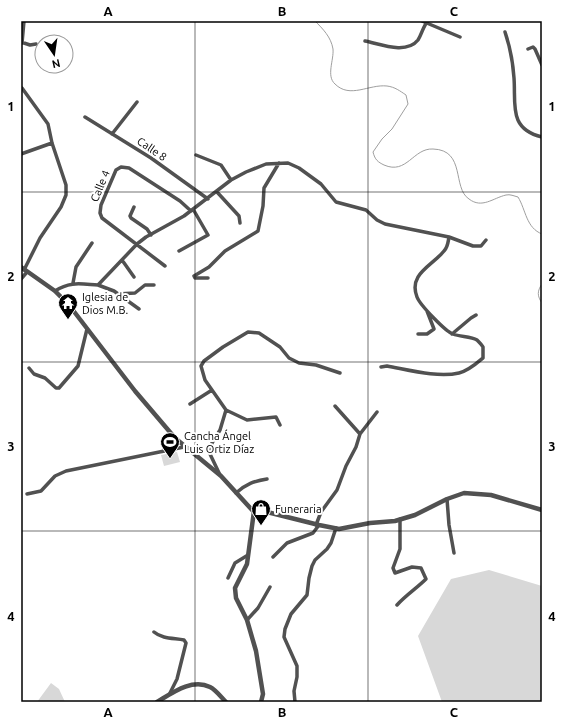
<svg xmlns="http://www.w3.org/2000/svg" width="563" height="723" font-family="Ubuntu,sans-serif">
	<style>
		.green { fill: #d8d8d8 }
		.lines { fill: none; stroke-linecap: round; stroke-linejoin: round }
		.stream { stroke: #9f9f9f; stroke-width: 1 }
		.minor { stroke: #515151; stroke-width: 3.5 }
		.tertiary { stroke: #515151; stroke-width: 4.5 }
		.grid { fill: none; stroke: #000; stroke-width: 1; stroke-opacity: 0.55 }
		.labels { text-anchor: middle; stroke-width: 4; stroke-linejoin: round; paint-order: stroke }
		.street-label { font-size: 11px; fill: #000; stroke: #fff }
		.poi-label { font-size: 11px; fill: #000; stroke: #fff; text-anchor: start }
		.neatline { fill: none; stroke: #000; stroke-width: 1.5 }
		.grid-label { font-size: 13px; text-anchor: middle; font-weight: bold; fill: #000 }
	</style>
	<rect width="100%" height="100%" fill="#fff"/>
	<!-- green -->
	<path class="green" d="M177,452L180,462L164,466L161,455Z
		M489,570L542,586V702H442L418,636L451,579Z
		M51,683L59,689L65,702H37Z"/>
	<g class="lines">
		<!-- stream -->
		<path class="stream" d="M315,21C323,29 331,37 333,49C334,60 326,76 335,84C350,99 369,84 387,86C395,87 400,91 406,95L408,104L392,129L382,139L373,152C375,160 378,162 384,165C407,175 413,148 433,149C466,150 452,188 469,199C482,209 493,198 506,195C510,194 514,196 518,197C526,210 526,228 542,234
			M542,284C537,291 537,296 542,303"/>
		<!-- minor -->
		<path class="minor" d="M422,21L460,37
			M505,32C510,47 513,62 514,78C516,104 508,129 542,137
			M365,41C380,44 406,55 418,40C422,34 423,26 428,21
			M21,42L30,45L36,44
			M22,43L24,21
			M528,49L533,47L535,49L542,65
			M22,88L48,124L52,143L66,185V195L61,207L40,238L24,270
			M85,117L151,158L208,199
			M112,134L137,102
			M21,154L52,143
			M196,155L221,165L231,180
			M217,192L239,216L240,223
			M134,207L130,216L131,218L147,229L151,235
			M179,251L208,235L193,209
			M122,260L134,277
			M165,266L102,218L100,213L101,205L116,170L121,167L129,168L180,201L191,211
			M208,278H195L194,276L209,267L225,251L258,231L263,206L264,188L279,163
			M21,279L27,272
			M73,283L76,267L92,243
			M98,285L114,291L139,309
			M55,291C70,281 81,284 98,285L137,244L146,237L184,216L231,180L246,172L266,164L288,163L299,168L321,184L336,202L366,210L377,220L385,224L449,237L473,246H481L486,240
			M117,294L135,293L145,285H154
			M418,334H427L434,329L427,311
			M452,334L471,318L476,315
			M381,367L387,366C409,370 438,378 459,373C468,371 476,364 483,358V347C482,345 479,342 477,340C471,336 460,337 453,334C446,332 420,305 417,297C408,274 432,266 444,251C448,247 448,242 449,237
			M29,368L34,374L45,378L56,388H59L78,366L87,329
			M190,404L212,390
			M226,410L247,420L276,417L280,425
			M360,434L377,412
			M220,475L210,454L211,449L212,443L220,430L226,410L205,380L201,366L204,361L223,347L248,332L259,333L280,347L289,358L299,363L316,365L340,373
			M236,493C246,484 254,481 267,479
			M27,494L41,491L55,476L66,471L184,447
			M447,499L449,525L454,553
			M316,525L321,512L337,490L346,466L356,447L360,434L335,406
			M273,557L287,543L313,533L319,525
			M228,578L235,563L248,555
			M397,605C406,595 417,588 426,579L421,568L412,567L395,573L393,568L400,549V519
			M247,620L258,608L270,587
			M154,632C162,639 174,638 184,640L186,643L177,679L170,693
			M295,702L294,691L297,677V666L284,637L285,629L291,614L307,595L309,578L312,566L315,560L327,549L331,543L336,528"/>
		<!-- tertiary -->
		<path class="tertiary" d="M21,267L55,291L69,305L135,391L175,438L221,476L253,511L267,512L319,525L339,529L370,523L395,521L415,515L447,499L464,493L491,495L542,510
			M254,511L247,564L235,588L236,598L247,620L256,651L263,694L261,702
			M157,702C172,693 192,678 210,687C216,690 221,697 226,702"/>
	</g>
	<!-- grid -->
	<path class="grid" d="M195,21V702M368,21V702M21,192H542M21,362H542M21,531H542"/>
	<!-- icons -->
	<defs>
		<g id="temple-pin" transform="scale(1)"><path d="M0 17L-7.5 6A9.5 9.5 0 1 1 7.5 6Z" fill="#000" stroke="#fff"/><path d="M0-6L5-2H3V0L6.5 2.5H4V6H1.5V3h-3V6H-4V2.5H-6.5L-3 0V-2H-5Z" fill="#fff"/></g>
		<g id="stadium-pin" transform="scale(1)"><path d="M0 17L-7.5 6A9.5 9.5 0 1 1 7.5 6Z" fill="#000" stroke="#fff"/><path d="M0-5a6.5 5 0 1 0 0 10a6.5 5 0 1 0 0-10ZM-3.5-1.8h7v3.6h-7Z" fill="#fff"/></g>
		<g id="shop-pin" transform="scale(1)"><path d="M0 17L-7.5 6A9.5 9.5 0 1 1 7.5 6Z" fill="#000" stroke="#fff"/><path d="M-5-2.5h2.3a2.7 3.5 0 0 1 5.4 0H5L5.5 6h-11ZM-1.5-2.5h3a1.5 2.3 0 0 0-3 0Z" fill="#fff"/></g>
	</defs>
	<g fill-rule="evenodd">
		<use href="#temple-pin" x="68" y="303"/>
		<use href="#stadium-pin" x="170" y="442"/>
		<use href="#shop-pin" x="261" y="509"/>
	</g>
	<g class="labels">
		<!-- street labels -->
		<g class="street-label">
			<text transform="translate(152 149) rotate(34)" y="4">Calle 8</text>
			<text transform="translate(100 186) rotate(-67)" y="4">Calle 4</text>
		</g>
		<!-- poi labels -->
		<g class="poi-label">
			<text x="82" y="301">Iglesia de<tspan x="82" dy="13">Dios M.B.</tspan></text>
			<text x="184" y="440">Cancha Ángel<tspan x="184" dy="13">Luis Ortiz Díaz</tspan></text>
			<text x="275" y="513">Funeraria</text>
		</g>
	</g>
	<!-- border -->
	<rect width="563" height="723" fill="none" stroke="#ffffff" stroke-width="44"/>
	<!-- north arrow -->
	<g transform="translate(54 54) rotate(167)"><circle r="19" fill="#ffffff" stroke="#999999"/>
	<path d="M0-3L7 15L0 10L-7 15Z" fill="#000000"/>
	<text y="-6" font-size="11" font-weight="bold" text-anchor="middle" fill="#000000">N</text>
	</g>
	<rect x="22" y="22" width="519" height="679" class="neatline"/>
	<g class="grid-label">
		<text x="108" y="16">A</text>
		<text x="282" y="16">B</text>
		<text x="454" y="16">C</text>
		<text x="11" y="111">1</text>
		<text x="552" y="111">1</text>
		<text x="11" y="281">2</text>
		<text x="552" y="281">2</text>
		<text x="11" y="451">3</text>
		<text x="552" y="451">3</text>
		<text x="11" y="621">4</text>
		<text x="552" y="621">4</text>
		<text x="108" y="717">A</text>
		<text x="282" y="717">B</text>
		<text x="454" y="717">C</text>
	</g>
</svg>
